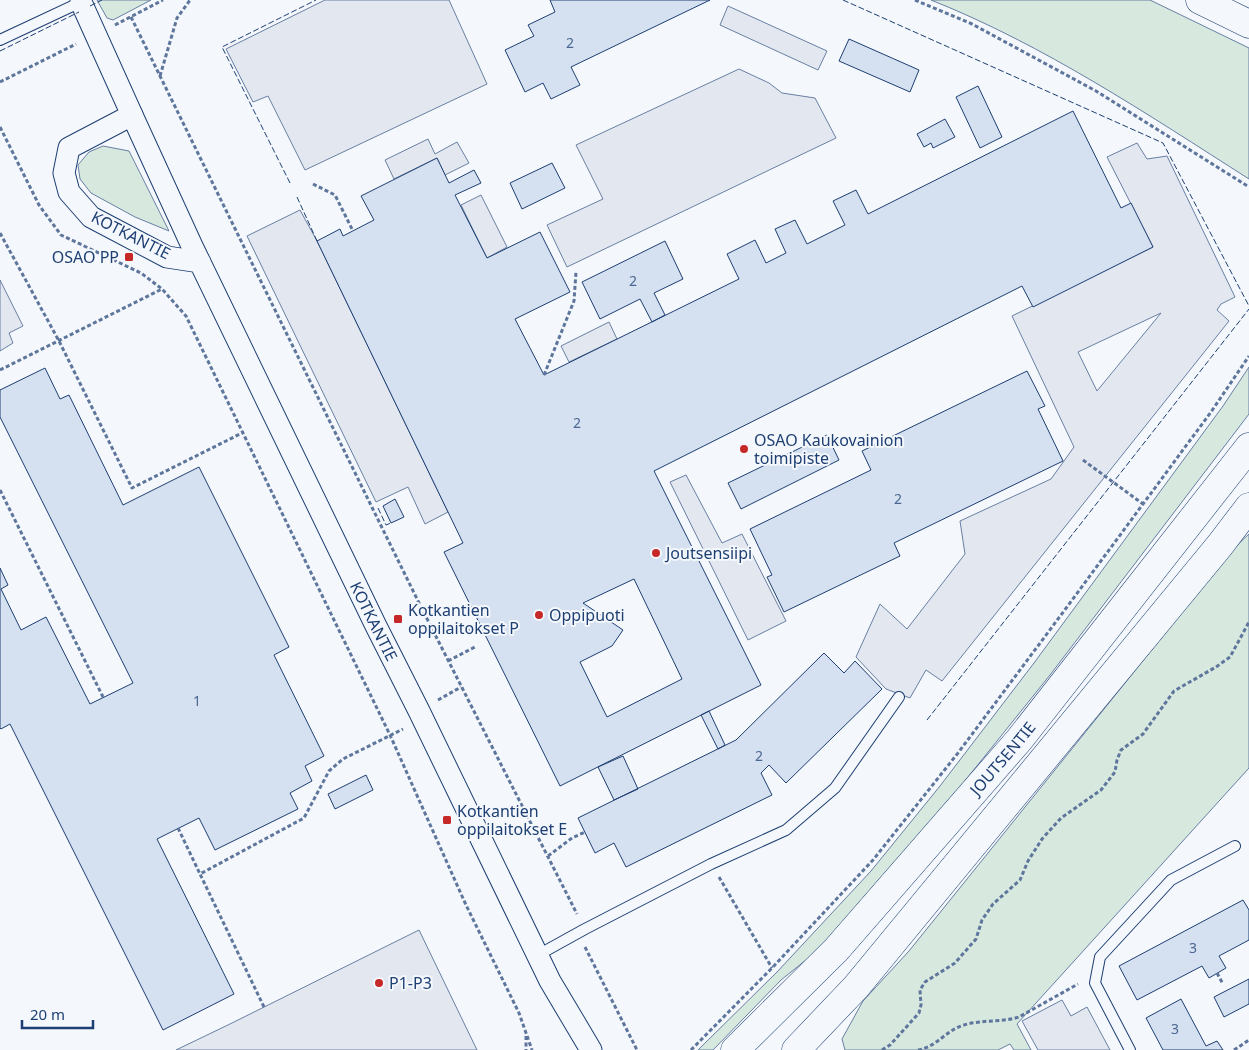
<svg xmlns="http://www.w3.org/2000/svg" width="1249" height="1050" font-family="'Noto Sans',sans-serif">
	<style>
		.green { fill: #d7e8df; stroke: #687fa3 }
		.parking { fill: #e3e8f0; stroke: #687fa3; fill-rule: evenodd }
		.building { fill: #d5e0f0; stroke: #1d3f73; fill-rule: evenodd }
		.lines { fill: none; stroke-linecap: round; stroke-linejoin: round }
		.service-casing { stroke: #1d3f73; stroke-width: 12 }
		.minor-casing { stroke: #1d3f73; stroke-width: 23 }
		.secondary-casing { stroke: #1d3f73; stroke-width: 29 }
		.trunk-casing { stroke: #1d3f73; stroke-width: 29 }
		.path { stroke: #5e769c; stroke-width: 3; stroke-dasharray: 4 2.5; stroke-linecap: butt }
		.service { stroke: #f4f7fb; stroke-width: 10 }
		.minor { stroke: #f4f7fb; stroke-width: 21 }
		.secondary { stroke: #f4f7fb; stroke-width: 28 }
		.trunk { stroke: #f4f7fb; stroke-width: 28 }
		.fence { stroke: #1d3f73; stroke-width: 1; stroke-dasharray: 6 2.5; stroke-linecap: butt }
		.poi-dot { fill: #c62828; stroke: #f4f7fb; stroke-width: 2 }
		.labels { text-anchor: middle; stroke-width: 4; stroke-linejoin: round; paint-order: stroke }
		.number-label { font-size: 14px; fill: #4b6792 }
		.street-label { font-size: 16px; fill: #1d3f73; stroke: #f4f7fb }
		.poi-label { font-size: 16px; fill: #1d3f73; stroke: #f4f7fb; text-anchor: start }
	</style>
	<rect width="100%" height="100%" fill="#f4f7fb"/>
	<!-- green -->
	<path class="green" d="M97,0H151L113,20L107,18Z
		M931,0H1150L1249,48V179C1147,114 1044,45 931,0Z
		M103,146L129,151L169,231L135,217L91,193L80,179L78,165L89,152Z
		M1249,367V414L1050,675L952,797L831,940L781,980L713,1050H698L777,972L871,871L940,786L1034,663L1223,406Z
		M1249,534V768L1017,1024L1031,1050H1014L1010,1044L998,1050H845L842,1039L863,1001L909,951L1233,549Z"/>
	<!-- parking -->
	<path class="parking" d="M325,0H449L487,84L305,170L268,96L253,102L226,49Z
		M728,6L827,51L818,70L720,25Z
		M739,69L769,83L782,93L815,98L836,138L567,267L547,225L603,199L576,145Z
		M428,139L435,154L457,142L469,163L445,175L437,158L394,179L385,160Z
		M1137,143L1147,159L1167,156L1235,297L1221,304L1217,310L1229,321L942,681L926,670L910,698L886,689L856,657L880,604L907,629L965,554L960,521L1051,479L1074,447L1012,316L1153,247L1107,157ZM1161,313L1097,391L1078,352Z
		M481,195L507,247L487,258L461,205Z
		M300,210L317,241L448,512L425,524L408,487L376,502L247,236Z
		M0,280L23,326L9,333L13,343L0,351Z
		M609,322L617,339L569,362L561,346Z
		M686,475L722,543L742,534L786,621L748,640L670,482Z
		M419,930L477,1050H176L232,1023Z
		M1062,1000L1071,1016L1087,1007L1110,1050H1038L1022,1021Z"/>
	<!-- building -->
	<path class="building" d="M550,0H710L571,67L580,85L551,99L543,83L525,92L505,50L534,36L528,25L555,12Z
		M849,39L919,70L910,92L839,61Z
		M978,86L1002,137L980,148L956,97Z
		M1073,111L1121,208L1131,203L1153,247L1033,307L1022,286L654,471L761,685L560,786L444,552L463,543L317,241L340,229L343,236L374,220L361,196L437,158L449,183L474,170L481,183L455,195L487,258L540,232L570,292L515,319L544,375L739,279L727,254L755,240L766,263L786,253L775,229L795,220L807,244L845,225L833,201L856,190L868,214ZM634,579L682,679L607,717L580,662L612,646L623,630L583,603Z
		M945,119L955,137L933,148L931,143L924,147L917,134Z
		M552,163L565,188L522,209L510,183Z
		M665,241L683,279L654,293L665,315L652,322L640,299L600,319L582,282Z
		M45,368L60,399L69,395L123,505L199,467L289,647L274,655L324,756L305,766L312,781L290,793L298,809L215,850L199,818L157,839L234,994L163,1030L10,724L1,729L0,728V568L8,585L1,589L21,630L46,617L90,704L133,683L0,417V390Z
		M1027,371L1045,406L1038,409L1063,461L894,543L900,556L784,612L767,577L772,575L750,529L871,470L862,451Z
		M827,435L839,460L741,509L728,483Z
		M395,499L404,517L391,523L383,506Z
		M824,653L844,673L855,661L882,689L786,783L769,765L761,773L772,795L626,867L614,843L595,853L578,818L736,740Z
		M709,711L725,745L718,749L701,715Z
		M623,756L638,789L614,800L598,767Z
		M366,775L373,790L335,809L328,794Z
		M1243,900L1249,910V940L1219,956L1226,968L1209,978L1202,966L1137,1000L1119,966Z
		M1249,979V1004L1224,1017L1214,997Z
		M1181,999L1206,1046L1217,1041L1223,1050H1163L1146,1018Z"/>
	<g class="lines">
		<!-- service casing -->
		<g class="service-casing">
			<path id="service" d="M0,40L81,2
				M538,955L585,929L711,864L786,830L835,788L899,697
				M1130,1050L1095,983L1100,957L1171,880L1235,846"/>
		</g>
		<!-- minor casing -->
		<g class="minor-casing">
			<g id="minor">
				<path d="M81,2L132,115"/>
				<path id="s1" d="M200,262L167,257L91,217L69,192L64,173L69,148L132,115L192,246L376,626L419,711L550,981L591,1050"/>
			</g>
		</g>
		<!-- secondary casing -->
		<g class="secondary-casing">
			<g id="secondary">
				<path id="s2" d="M735,1050L836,950L1019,740L1249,447"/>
				<path d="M796,1050L856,987L1220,545L1249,507"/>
			</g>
		</g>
		<!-- trunk casing -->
		<g class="trunk-casing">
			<path id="trunk" d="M1200,0L1249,24"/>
		</g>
		<!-- path -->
		<path class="path" d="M915,0L972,24L1096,91L1249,187
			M131,17L419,603L577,914
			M115,25L163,0
			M160,76L177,18L190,0
			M0,82L76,44
			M0,127L39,205L61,235L141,273L162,289L186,316L390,735L466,905L519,1013L532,1050
			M313,184L335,195L353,231
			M0,233L59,341L132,488L242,433
			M0,370L162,289
			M544,375L574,301L576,272
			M1083,460L1143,504
			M0,490L103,697
			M466,631L480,624
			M448,661L475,647
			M438,700L461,687
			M178,828L200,874
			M548,856L572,838L585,832
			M719,877L772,968
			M585,947L637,1050
			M1217,973L1223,984
			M264,1007L200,874L304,818L329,771L343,759L403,729
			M526,1036V1050
			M691,1050L772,968L873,860L958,753L1061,615L1211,412L1249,356
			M882,1050L890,1045L919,1013L921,1005L920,990L925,982L955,963L976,939L982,920L993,904L1020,880L1028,861L1042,839L1061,818L1101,790L1115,772L1117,760L1121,750L1143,734L1174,691L1216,667L1230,657L1249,622
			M918,1050C936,1047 946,1031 961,1026C980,1019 1000,1023 1019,1017L1078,984
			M1234,1050L1249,1040"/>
		<!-- service -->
		<use href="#service" class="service"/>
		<!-- minor -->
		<use href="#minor" class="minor"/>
		<!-- secondary -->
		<use href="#secondary" class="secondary"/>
		<!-- trunk -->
		<use href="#trunk" class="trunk"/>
		<!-- fence -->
		<path class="fence" d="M843,0L1163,143L1249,306
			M90,6L102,0
			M0,51L79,12
			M290,183L222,47L316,0
			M297,197L317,241
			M378,508L386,525L391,523
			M927,720L1249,309"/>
	</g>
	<!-- markers -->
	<g class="poi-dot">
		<rect x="124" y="252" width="10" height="10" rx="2.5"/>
		<circle cx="744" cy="449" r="5"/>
		<circle cx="656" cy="553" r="5"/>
		<circle cx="539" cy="615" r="5"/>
		<rect x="393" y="614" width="10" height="10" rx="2.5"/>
		<rect x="442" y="815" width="10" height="10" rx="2.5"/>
		<circle cx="379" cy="983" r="5"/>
	</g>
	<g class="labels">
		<!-- number labels -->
		<g class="number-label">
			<text x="570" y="48">2</text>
			<text x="633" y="286">2</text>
			<text x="577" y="428">2</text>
			<text x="898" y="504">2</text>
			<text x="197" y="706">1</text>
			<text x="759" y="761">2</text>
			<text x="1193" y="953">3</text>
			<text x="1175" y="1034">3</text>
		</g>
		<!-- street labels -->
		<g class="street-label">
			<text transform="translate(131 235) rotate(27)" y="6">KOTKANTIE</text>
			<text dy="6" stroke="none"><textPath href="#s1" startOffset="830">KOTKANTIE</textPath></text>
			<text dy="6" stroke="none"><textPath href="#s2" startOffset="396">JOUTSENTIE</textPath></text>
		</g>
		<!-- poi labels -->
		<g class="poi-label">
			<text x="119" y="263" text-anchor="end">OSAO PP</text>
			<text x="754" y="446">OSAO Kaukovainion<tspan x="754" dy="18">toimipiste</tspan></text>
			<text x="666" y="559">Joutsensiipi</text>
			<text x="408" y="616">Kotkantien<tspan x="408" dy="18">oppilaitokset P</tspan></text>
			<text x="549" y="621">Oppipuoti</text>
			<text x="457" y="817">Kotkantien<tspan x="457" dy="18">oppilaitokset E</tspan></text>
			<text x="389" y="989">P1-P3</text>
		</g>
	</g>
	<!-- scale -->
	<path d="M22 1020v8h71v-8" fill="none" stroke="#1d3f73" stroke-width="2.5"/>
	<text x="30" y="1020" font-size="15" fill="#1d3f73" stroke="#f4f7fb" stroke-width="4" paint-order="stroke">20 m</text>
</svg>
